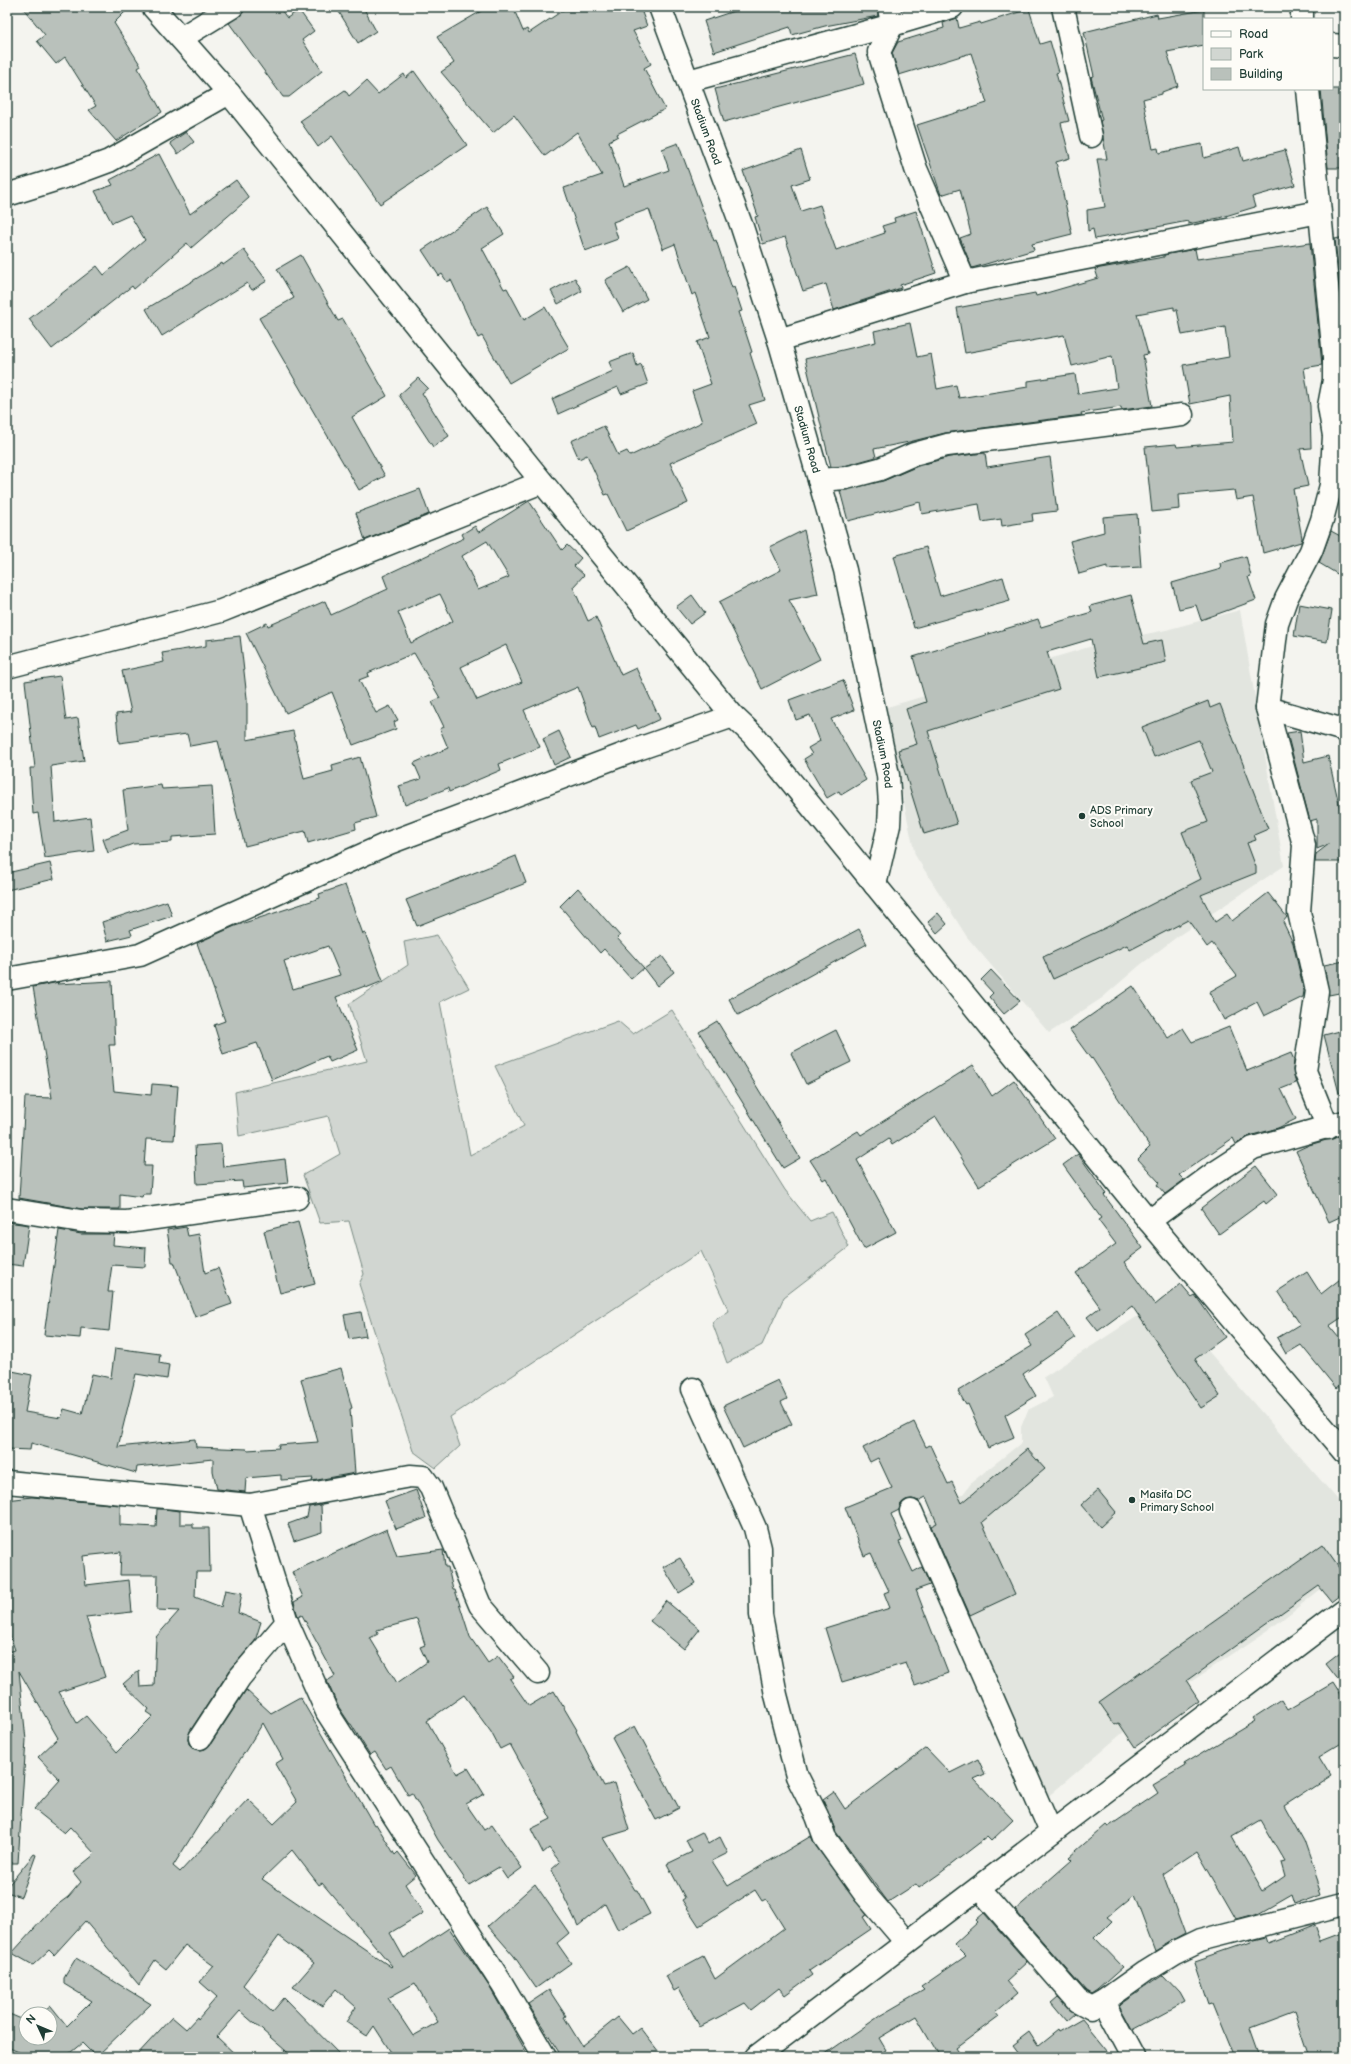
<svg xmlns="http://www.w3.org/2000/svg" width="1351" height="2064" font-family="'Balsamiq Sans',sans-serif">
	<style>
		.built { fill: #e2e5df }
		.green { fill: #d1d6d1; stroke: #788a82 }
		.building { fill: #b9c1bb; stroke: #1f3d34; fill-rule: evenodd }
		.lines { fill: none; stroke-linecap: round; stroke-linejoin: round }
		.minor-casing { stroke: #1f3d34; stroke-width: 25 }
		.major-casing { stroke: #1f3d34; stroke-width: 25 }
		.minor { stroke: #fdfcf7; stroke-width: 22 }
		.major { stroke: #fdfcf7; stroke-width: 22 }
		.poi-dot { fill: #1f3d34; stroke: #fdfcf7; stroke-width: 1.5 }
		.labels { text-anchor: middle; stroke-width: 4; stroke-linejoin: round; paint-order: stroke }
		.street-label { font-size: 11px; fill: #1f3d34; stroke: #fdfcf7 }
		.poi-label { font-size: 11px; fill: #1f3d34; stroke: #fdfcf7; text-anchor: start }
	</style>
	<rect width="100%" height="100%" fill="#f4f4ef"/>
	<filter id="ink" filterUnits="userSpaceOnUse"><feTurbulence type="fractalNoise" baseFrequency=".025" numOctaves="2"/><feDisplacementMap in="SourceGraphic" scale="8" xChannelSelector="R" yChannelSelector="G"/><feConvolveMatrix kernelMatrix="1 2 1 2 8 2 1 2 1" color-interpolation-filters="sRGB"/></filter>
	<g filter="url(#ink)">
		<!-- built -->
		<path class="built" d="M1240,610L1284,866L1178,936L1139,966L1102,998L1049,1033L967,937L915,855L884,708L1106,642L1166,630Z
			M1162,1298L1344,1507V1571L1270,1629L1153,1707L1031,1811L909,1526L963,1494L972,1482L1021,1443V1427L1028,1410L1053,1397L1044,1377L1155,1305Z"/>
		<!-- green -->
		<path class="green" d="M437,935L469,988L440,1002L470,1155L524,1126L495,1066L618,1021L633,1034L672,1010L785,1190L810,1221L832,1212L849,1247L784,1297L762,1345L727,1363L712,1322L729,1311L701,1251L450,1417L460,1446L436,1468L413,1451L359,1284L364,1274L349,1221L320,1223L303,1175L340,1154L328,1116L239,1136L235,1092L367,1061L349,1004L408,965L404,942Z"/>
		<!-- building -->
		<path class="building" d="M22,7H130L114,23L141,66L138,68L162,112L116,141L89,110L96,106L65,57L56,64L37,41L45,35Z
			M244,7H279L287,18L299,10L314,31L302,40L322,71L289,97H283L229,23L243,13Z
			M336,7H363L376,31L358,43Z
			M488,7H513L523,31L527,29L529,33L568,7H640L647,26L633,31L651,64L644,68L665,109L617,134L618,136L609,141L624,186L669,170L662,149L678,143L714,241L716,240L732,288L734,287L742,311L739,312L752,352L750,353L765,400L749,405L757,424L670,463L688,503L626,531L608,494L605,495L587,455L579,459L571,441L604,426L618,455L627,451L630,456L702,422L692,391L711,384L697,342L710,337L695,293L692,295L675,244L663,249L649,209L613,222L618,239L585,251L564,188L602,175L577,132L545,156L514,115L493,133L441,72L454,63L437,37Z
			M746,7H877L878,16L825,26L792,35L790,27L714,52L704,21Z
			M1029,9L1040,44L1050,41L1059,72L1056,73L1069,121L1061,123L1070,158L1056,162L1072,234L1032,244L1034,250L972,268L960,238L971,234L960,189L941,195L917,125L987,103L971,53L899,75L892,53L898,42L944,28L943,23L957,18L959,28L980,22L981,24Z
			M1204,10V45L1167,52L1178,86L1162,92V94L1143,99L1153,149L1158,148L1159,153L1202,144L1204,158L1239,147L1243,161L1285,150L1295,185L1252,197L1255,207L1219,218L1188,224V221L1095,239L1093,229L1088,231L1087,210L1105,207L1097,159H1107L1100,121L1102,120L1091,77L1094,76L1084,32L1157,14L1158,18Z
			M855,54L864,84L724,122L715,89Z
			M414,71L467,145L380,204L332,136L318,147L300,121L345,90L349,96L366,81L378,94L404,74L406,78Z
			M1321,89H1344V168H1328Z
			M186,132L194,142L178,154L170,143Z
			M801,150L810,179L792,185L801,211L820,205L836,250L885,233L882,226L895,222L894,218L916,211L936,273L900,285L901,288L834,310L826,284L803,291L785,237L763,244L755,217L758,216L743,171Z
			M159,154L190,214L236,180L249,198L191,248L187,243L134,289L132,286L52,349L29,319L97,266L104,275L145,240L130,215L112,223L95,191L113,185L110,180Z
			M487,207L504,234L482,248L504,289L507,288L524,320L545,307L569,348L509,383L482,336L478,338L451,280L447,282L442,274L439,276L422,250Z
			M1344,237V331L1335,239Z
			M1310,243L1322,365L1304,368L1310,406L1311,448L1300,449L1308,486L1293,489L1302,538L1301,542L1263,553L1253,497L1236,500L1234,490L1179,495L1180,509L1152,512L1145,447L1176,444L1177,447L1233,442L1230,396L1190,404L1183,365L1229,357L1225,327L1182,335L1177,310H1174V307L1137,314L1148,354L1143,355L1152,406L1122,410L1121,407L1081,413L1082,415L945,433L909,442L874,449L876,457L844,466L831,467L805,359L876,342L874,331L910,323L917,357L931,354L937,389L956,385L959,398L1028,387V381L1075,374L1078,394L1117,388L1112,356L1072,366L1064,335L965,353L957,308L1035,293L1036,296L1098,278L1095,269L1164,257V255L1195,249L1197,259Z
			M244,250L267,281L252,290L247,283L162,336L146,309L222,263L223,265Z
			M301,255L338,321L343,319L387,396L352,417L385,476L359,490L259,318L294,298L277,269Z
			M630,267L647,299L623,312L605,280Z
			M575,278L582,291L558,304L551,291Z
			M633,353L637,366L641,364L648,384L621,394L618,387L558,414L552,399L613,371L609,362Z
			M418,378L428,388L422,393L449,436L433,447L399,395Z
			M985,453L987,467L1050,457L1057,511L1032,514L1033,521L1002,526L1001,519L982,522L979,504L922,514L920,502L848,521L840,491L883,481L918,466L949,457Z
			M420,489L429,514L365,540L356,513Z
			M529,501L562,550L567,545L581,558L574,566L584,575L573,587L588,621L596,617L621,675L636,668L660,719L638,729L636,725L599,739L595,727L593,728L578,687L524,710L540,747L499,764L501,770L449,792L448,788L405,805L399,786L421,779L414,763L448,748L440,729L444,727L432,702L440,698L414,653L368,673L369,676L359,680L376,713L390,706L398,720L394,722L396,729L353,745L332,692L286,713L246,633L267,623L268,626L325,601L331,615L388,589L383,576L464,538L462,534L475,526L478,532L481,531ZM487,541L509,577L478,590L462,556ZM440,594L453,621L411,643L398,612ZM506,645L522,682L477,700L461,667Z
			M1137,514L1141,567L1107,569V566L1079,574L1070,541L1104,532L1103,517Z
			M804,530L818,594L789,600L820,659L762,689L719,602L781,570L770,547Z
			M1331,531L1344,538V578L1319,563Z
			M926,547L940,596L1003,577L1010,601L914,628L894,556Z
			M1246,556L1251,576L1248,577L1256,600L1201,620L1196,605L1179,609L1172,583L1221,569L1220,563Z
			M692,595L705,613L690,624L676,607Z
			M1131,595L1144,644L1162,640L1166,662L1099,677L1091,639L1047,652L1059,689L928,731L957,824L924,834L898,750L917,744L906,709L926,702L913,657L1038,619L1041,627L1092,612L1090,606Z
			M1299,604L1332,610L1327,642L1294,636Z
			M240,636L247,698V740L293,731L304,779L333,771L332,765L360,757L376,817L355,823L356,829L308,843L305,831L245,846L218,741L190,746L187,734L119,743L116,714L131,712L122,671L164,662L162,653L206,646V640Z
			M60,676L66,720L78,718L84,761L51,766L55,822L90,817L94,851L45,858L38,813L33,814L30,768H35L25,681Z
			M843,680L854,710L831,719L866,780L841,795L839,791L827,798L804,759L812,754L808,748L820,741L810,715L796,720L789,700Z
			M1208,701L1210,708L1220,704L1268,829L1254,835L1256,840L1247,843L1256,867V873L1201,895L1215,922L1227,914L1232,921L1268,893L1287,917L1283,922L1293,943L1304,991L1303,997L1264,1016L1257,1002L1224,1020L1209,992L1237,976L1212,943L1207,947L1188,920L1130,950L1127,945L1053,979L1043,957L1105,928L1201,879L1182,832L1208,822L1191,780L1212,772L1199,740L1154,757L1142,727Z
			M559,731L571,757L554,765L543,739Z
			M1300,731L1304,762L1328,756L1344,826V865L1342,862H1315L1316,854L1329,844L1317,849V819L1310,821L1287,733Z
			M161,785L162,789L212,786L215,834L172,837V842L133,844L108,853L103,839L128,830L123,790Z
			M516,856L526,883L417,926L406,900Z
			M50,863L54,879L7,890V873Z
			M345,885L363,934L365,933L383,981L366,988L365,986L336,997L358,1050L330,1062L327,1056L272,1080L257,1043L223,1054L214,1025L225,1021L197,943L235,926L320,898L319,894ZM328,946L340,975L293,989L284,961Z
			M578,888L620,936L617,938L644,968L631,979L604,949L600,953L560,906Z
			M167,901L172,916L130,930L132,935L107,941L102,922Z
			M938,913L947,924L937,933L928,922Z
			M859,929L867,944L738,1015L729,999Z
			M662,956L674,972L657,986L644,969Z
			M1344,961V992L1329,995L1324,965Z
			M991,970L1020,1001L1004,1014L989,997L993,993L981,980Z
			M112,981L115,1045H109L114,1091L151,1095L152,1084L178,1086L174,1140L146,1139L144,1166H152L150,1194H143L142,1197L120,1194V1209H82L19,1198L25,1097L52,1098L33,987L59,982L57,984Z
			M1133,986L1168,1038L1183,1028L1192,1042L1229,1027L1247,1071L1291,1053L1294,1060L1293,1070L1296,1083L1281,1089L1296,1119L1278,1128L1249,1136L1236,1144L1233,1138L1179,1175L1184,1180L1165,1194L1157,1185L1159,1182L1138,1159L1150,1147L1092,1058L1091,1059L1070,1030Z
			M717,1021L800,1158L783,1168L699,1032Z
			M836,1030L851,1062L806,1084L791,1053Z
			M1344,1030V1092L1339,1093L1324,1035Z
			M973,1065L992,1096L1014,1080L1055,1139L979,1186L936,1117L892,1145L889,1139L857,1160L896,1232L864,1249L826,1178L823,1180L810,1160L858,1131L861,1135Z
			M1344,1135V1215L1329,1222L1296,1151L1309,1145Z
			M221,1144L223,1167L285,1159L288,1183L243,1188L242,1181L197,1184L195,1146Z
			M1078,1154L1106,1193L1104,1195L1143,1248L1124,1262L1155,1305L1181,1284L1192,1297L1195,1295L1225,1337L1195,1359L1220,1396L1201,1408L1132,1306L1098,1331L1087,1317L1100,1307L1076,1273L1116,1244L1098,1220L1101,1218L1063,1165Z
			M1256,1166L1278,1194L1266,1204L1264,1201L1219,1234L1201,1208Z
			M7,1222L29,1225L23,1266L7,1264Z
			M298,1222L315,1284L280,1293L264,1231Z
			M186,1227L188,1236L199,1234L205,1273L218,1268L232,1304L195,1317L174,1262H172L167,1230Z
			M59,1230L81,1234H114L113,1245L146,1248L145,1267L112,1265L108,1292H113L109,1331L81,1328L80,1338L44,1335Z
			M1307,1272L1321,1294L1344,1276V1316L1329,1326L1344,1344V1382L1336,1388L1301,1345L1286,1354L1277,1338L1300,1324L1278,1291Z
			M361,1312L366,1336L349,1339L344,1315Z
			M1058,1313L1075,1338L1023,1374L1036,1396L1005,1415L1014,1437L988,1448L968,1404L966,1405L958,1391L1032,1346L1025,1335Z
			M115,1348L160,1354L159,1363L169,1365L167,1379L136,1374L118,1447L195,1439L196,1447L247,1449V1450L279,1448L278,1445L318,1442L301,1379L341,1368L352,1408L350,1409L355,1473L312,1481L313,1478L281,1480V1475L246,1478L245,1492L217,1489L213,1471V1459L137,1467L136,1473L31,1443L30,1450L7,1449V1370L32,1375L25,1412L61,1418L64,1409L82,1414L92,1374L111,1378Z
			M778,1380L787,1399L781,1402L792,1424L743,1448L723,1406Z
			M914,1422L926,1447L930,1445L948,1484L952,1482L962,1503L1027,1449L1045,1469L982,1522L1015,1594L970,1615L931,1526L937,1523L926,1497L918,1501L912,1499L906,1500L901,1504L899,1510L891,1514L902,1541L899,1542L913,1572L922,1567L930,1585L916,1590L948,1673L915,1685L906,1663L842,1682L825,1628L890,1608L884,1593L889,1591L871,1553L864,1556L845,1507L892,1488L878,1458L870,1462L863,1448Z
			M416,1490L426,1518L396,1529L385,1501Z
			M1098,1490L1116,1512L1100,1527L1081,1505Z
			M32,1497L120,1505V1525L156,1527L157,1509H164L180,1511V1524H193V1528H209L210,1572H196L195,1597L221,1607L225,1590L242,1593L238,1613L261,1622L255,1641L230,1670L190,1731L188,1738L189,1744L193,1748L199,1750L205,1749L210,1745L246,1690L271,1713L300,1697L374,1825L376,1824L395,1855L398,1852L416,1875L405,1884L423,1913L390,1933L404,1958L449,1928L489,1986L529,2057H394L374,2026L367,2036L346,2022L356,2007L336,1989L322,2006L293,1987L314,1963L279,1936L243,1985L272,2012L284,1998L342,2057H293L240,2011L217,2037L238,2057H135L172,2017L186,2029L197,2017L198,2019L217,1997L200,1982L214,1966L185,1945L166,1969L155,1960L139,1985L85,1921L54,1955L49,1950L33,1965L12,1953L53,1908L68,1897L81,1882L73,1872L95,1854L70,1827L64,1833L34,1809L60,1780L38,1757L58,1738L19,1671L26,1740L18,1863H7V1656H10L8,1652L15,1650L7,1627V1500ZM121,1552L120,1575H158L157,1610L179,1611L156,1637L154,1686L140,1687L139,1670L123,1684L149,1709L147,1712L153,1716L117,1752L86,1716L77,1723L59,1692L105,1677L86,1617L132,1612L129,1580L86,1585L83,1556ZM263,1723L283,1759L275,1764L297,1802L274,1824L248,1799L180,1872L173,1866ZM292,1850L319,1885L322,1883L392,1966L391,1967L262,1879ZM415,1983L438,2022L413,2036L388,1998Z
			M321,1505L322,1532L294,1541L288,1524L307,1517L309,1507Z
			M387,1529L397,1556L443,1550L445,1567H448L453,1590H455L470,1637L488,1663L498,1656L514,1677L510,1679L529,1706L554,1691L577,1730L576,1731L604,1786L615,1783L629,1830L603,1838L635,1890H637L650,1914L618,1930L605,1904L578,1926L551,1870L560,1862L549,1848L543,1853L531,1829L551,1819L510,1744L500,1749L491,1732L464,1695L427,1721L457,1774L468,1768L484,1794L466,1804L484,1830L492,1825L522,1868L507,1879L499,1867L469,1885L438,1840L412,1793L408,1795L391,1766L386,1769L375,1752L370,1755L351,1724H350L338,1706L327,1681L335,1676L302,1615L298,1617L294,1602L303,1597L292,1572ZM417,1619L425,1645L420,1647L427,1662L397,1683L370,1638L378,1634L377,1630Z
			M1322,1544L1344,1575V1591L1331,1601L1319,1586L1186,1681L1199,1701L1135,1747L1119,1723L1115,1725L1099,1702Z
			M680,1558L695,1583L679,1593L663,1567Z
			M666,1601L700,1629L684,1649L650,1621Z
			M1344,1650V1687L1326,1664Z
			M1332,1683L1344,1702V1742L1319,1757L1330,1775L1284,1805L1304,1841L1322,1893L1294,1903L1291,1894L1258,1913L1236,1919L1197,1851L1163,1874L1185,1934L1155,1951L1134,1895L1107,1917L1112,1921L1095,1938L1123,1967L1097,1990L1091,1994L1086,1991L1015,1910L1072,1860L1069,1857L1106,1825L1108,1827L1158,1793L1153,1785L1185,1766L1184,1764L1255,1721L1253,1718L1282,1699L1288,1709ZM1261,1820L1285,1861L1281,1862L1285,1876L1263,1891L1232,1837Z
			M635,1726L679,1808L656,1820L612,1738Z
			M926,1748L950,1773L978,1759L985,1774L974,1779L1013,1820L991,1841L987,1837L939,1874L919,1888L916,1884L888,1902L836,1832L823,1800L834,1792L845,1809Z
			M702,1832L708,1844L720,1837L728,1853L712,1861L728,1886L811,1836L815,1845L867,1915L863,1917L871,1929L809,1971L812,1975L785,1995L779,1988L751,2010L745,2003L700,2027L679,1988L674,1991L666,1976L703,1956L715,1979L784,1928L766,1899L762,1901L755,1890L699,1926L682,1900L685,1898L667,1864L692,1852L686,1840Z
			M34,1854L36,1855L21,1897L7,1892V1887Z
			M535,1884L569,1933L557,1943L571,1963L536,1988L514,1956L488,1926Z
			M984,1913L1027,1962L1006,1981L1017,1994L996,2012L999,2016L956,2048L962,2057H940L916,2016L879,2038L886,2050L883,2052L887,2057H821L881,2015L924,1990L921,1987L966,1956L954,1944L978,1922L976,1920Z
			M1314,1925L1320,1941L1344,1932V2057H1310L1295,2012L1250,2029L1260,2057H1234L1212,2003L1209,2004L1195,1962L1250,1943L1249,1941L1266,1937L1268,1943Z
			M76,1958L151,2004L96,2057L82,2043L65,2057H19L21,2053L7,2047V2013L26,2021V2038H50V2014H41L51,2006L67,2026L92,2001L64,1984V1978Z
			M1164,1975L1180,1992L1185,2001L1133,2029L1120,2005Z
			M549,1990L566,2016L564,2017L582,2046L618,2017L632,2034L640,2028L663,2057H562L528,2004Z
			M1058,1997L1075,2013L1066,2021L1051,2003Z
			M1082,2019L1113,2057H1021L1012,2045L1029,2032L1038,2046L1058,2030L1059,2032Z"/>
		<g class="lines">
			<!-- minor casing -->
			<g class="minor-casing">
				<g id="minor">
					<path id="s1" d="M660,7L742,227L779,340L845,570L888,775L890,805L889,825L875,885"/>
					<path d="M889,7L892,25L879,52L916,169L965,282"/>
					<path d="M1063,7L1091,136"/>
					<path d="M1302,7V19"/>
					<path d="M181,38L232,7"/>
					<path d="M1332,45L1344,46"/>
					<path d="M688,81L892,25L952,7"/>
					<path d="M1308,89L1334,357V380L1329,406L1334,436L1331,485L1322,520L1311,551L1286,599L1277,624L1267,708L1304,845L1299,912L1317,991L1305,1071L1328,1128"/>
					<path d="M7,195L74,174L109,161L229,93"/>
					<path d="M779,340L965,282L1319,212"/>
					<path d="M819,480L846,478L880,469L914,454L947,445L1182,415"/>
					<path d="M7,667L221,611L542,482"/>
					<path d="M1267,708L1344,730"/>
					<path d="M7,979L140,955L389,843L635,750L733,716"/>
					<path d="M7,1209L81,1221L127,1222L297,1198"/>
					<path d="M1149,1221L1213,1174L1253,1148L1344,1122"/>
					<path d="M693,1389L755,1528L760,1548L761,1615L776,1695L797,1776L817,1816L825,1838L865,1894L906,1942"/>
					<path d="M7,1482L250,1505L410,1476L423,1477L431,1488L480,1605L538,1673"/>
					<path d="M250,1505L287,1622L327,1712L502,1984L545,2057"/>
					<path d="M911,1511L1051,1832"/>
					<path d="M200,1738L240,1677L287,1622"/>
					<path d="M979,1888L1078,2001L1091,2008L1104,2001L1146,1971L1175,1953L1200,1941L1344,1904"/>
					<path d="M1104,2001L1134,2057"/>
					<path d="M756,2057L1344,1610"/>
				</g>
			</g>
			<!-- major casing -->
			<g class="major-casing">
				<path id="major" d="M153,7L229,93L542,482L733,716L753,735L1149,1221L1344,1452"/>
			</g>
			<!-- minor -->
			<use href="#minor" class="minor"/>
			<!-- major -->
			<use href="#major" class="major"/>
		</g>
	</g>
	<!-- markers -->
	<g class="poi-dot">
		<circle cx="1082" cy="816" r="4"/>
		<circle cx="1132" cy="1500" r="4"/>
	</g>
	<g class="labels">
		<!-- street labels -->
		<g class="street-label">
			<text dy="4" stroke="none"><textPath href="#s1" startOffset="133">Stadium Road</textPath></text>
			<text dy="4" stroke="none"><textPath href="#s1" startOffset="457">Stadium Road</textPath></text>
			<text dy="4" stroke="none"><textPath href="#s1" startOffset="781">Stadium Road</textPath></text>
		</g>
		<!-- poi labels -->
		<g class="poi-label">
			<text x="1090" y="814">ADS Primary<tspan x="1090" dy="13">School</tspan></text>
			<text x="1140" y="1498">Masifa DC<tspan x="1140" dy="13">Primary School</tspan></text>
		</g>
	</g>
	<!-- margin -->
	<rect width="1351" height="2064" fill="none" stroke="#fdfcf7" stroke-width="24"/>
	<rect x="12" y="12" width="1327" height="2040" fill="none" stroke="#1f3d34" stroke-width="1.5" filter="url(#ink)"/>
	<!-- legend -->
	<rect x="1203" y="18" width="130" height="72" fill="#fdfcf7" stroke="#a4b0a9"/>
	<rect x="1211" y="31" width="20" height="6" fill="#fdfcf7" stroke="#a4b0a9"/>
	<text x="1239" y="38" font-size="12" fill="#1f3d34">Road</text>
	<rect x="1211" y="48" width="20" height="12" fill="#d1d6d1" stroke="#a4b0a9"/>
	<text x="1239" y="58" font-size="12" fill="#1f3d34">Park</text>
	<rect x="1211" y="68" width="20" height="12" fill="#b9c1bb" stroke="#a4b0a9"/>
	<text x="1239" y="78" font-size="12" fill="#1f3d34">Building</text>
	<!-- north arrow -->
	<g transform="translate(38 2026) rotate(314)"><circle r="19" fill="#fdfcf7" stroke="#a4b0a9"/>
	<path d="M0-3L7 15L0 10L-7 15Z" fill="#1f3d34"/>
	<text y="-6" font-size="11" font-weight="bold" text-anchor="middle" fill="#1f3d34">N</text>
	</g>
</svg>
